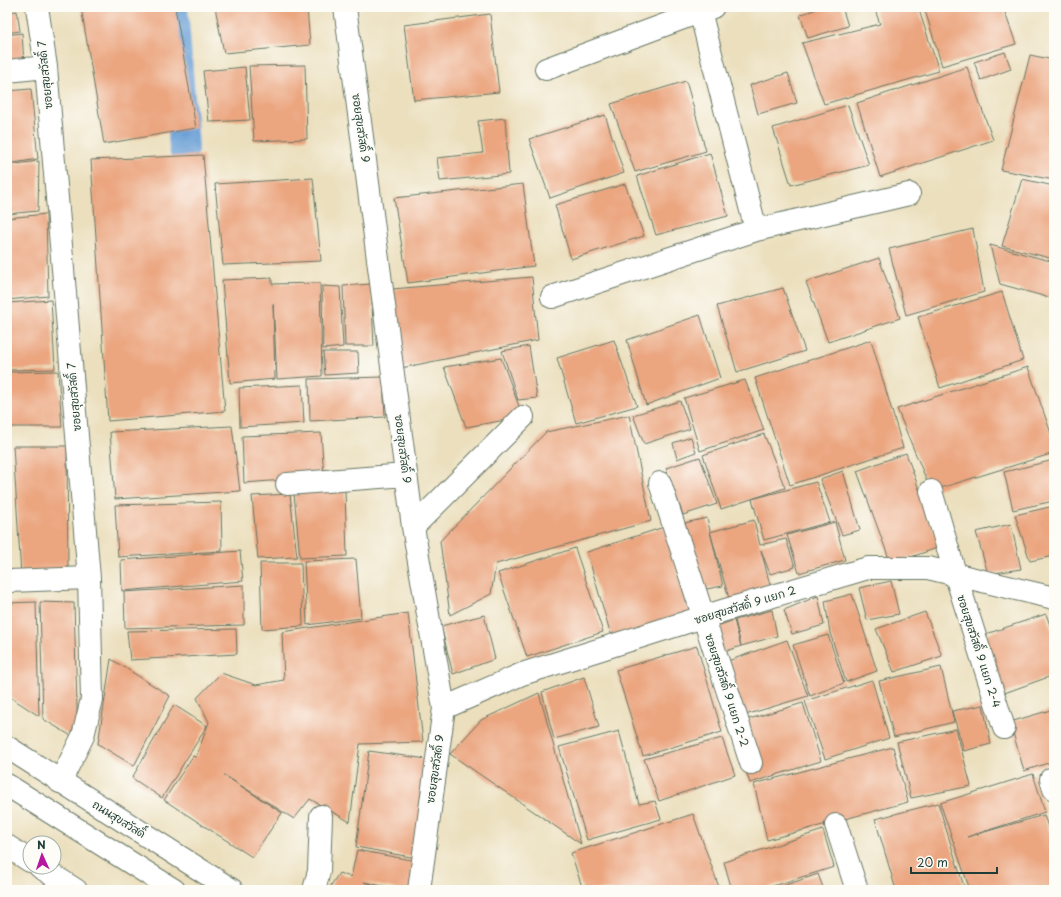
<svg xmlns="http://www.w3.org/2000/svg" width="1061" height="897" font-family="'Playpen Sans','Playpen Sans Thai',sans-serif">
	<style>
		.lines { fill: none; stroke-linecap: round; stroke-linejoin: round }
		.canal { stroke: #689ed5; stroke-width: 30 }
		.building { fill: #eba57f }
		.minor-casing { stroke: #667664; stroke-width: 24 }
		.major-casing { stroke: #667664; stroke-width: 24 }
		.minor { stroke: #fff; stroke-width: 22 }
		.major { stroke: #fff; stroke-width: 22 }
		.labels { text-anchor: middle; stroke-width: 4; stroke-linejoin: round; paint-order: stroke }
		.street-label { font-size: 11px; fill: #1f3d34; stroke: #fdfcf7 }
	</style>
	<rect width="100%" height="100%" fill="#fdfcf7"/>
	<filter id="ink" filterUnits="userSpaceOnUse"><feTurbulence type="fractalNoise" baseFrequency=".025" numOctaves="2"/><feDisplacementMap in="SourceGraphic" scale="8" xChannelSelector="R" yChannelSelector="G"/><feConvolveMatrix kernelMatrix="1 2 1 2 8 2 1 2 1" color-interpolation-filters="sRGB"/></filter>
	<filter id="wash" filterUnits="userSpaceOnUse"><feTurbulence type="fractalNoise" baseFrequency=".012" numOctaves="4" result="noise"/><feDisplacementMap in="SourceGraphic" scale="16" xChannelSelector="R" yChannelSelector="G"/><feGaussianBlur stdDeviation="0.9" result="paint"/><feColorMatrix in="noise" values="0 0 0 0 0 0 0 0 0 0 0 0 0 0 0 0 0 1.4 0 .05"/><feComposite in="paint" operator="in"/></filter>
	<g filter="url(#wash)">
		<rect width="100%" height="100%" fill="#ebdfbd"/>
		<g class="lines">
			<!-- canal -->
			<path class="canal" d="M173,7L184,148"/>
		</g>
		<g id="blocks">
			<!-- building -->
			<path class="building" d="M81,7H175L196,128L104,144Z
				M215,7H307L310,45L224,53Z
				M822,7H842L848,26L808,38L800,15Z
				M874,7H918L939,71L824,104L802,43L880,24Z
				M924,7H1003L1016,44L942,66Z
				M17,11L20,31L7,33V12Z
				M490,14L499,92L414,100L404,25Z
				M22,33L24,64L7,67V35Z
				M1005,52L1011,69L981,80L974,62Z
				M1030,55L1054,60V180L1001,170Z
				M305,65L307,139L254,141L249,66Z
				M245,67L250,120L209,122L203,71Z
				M967,67L993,140L880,177L857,103Z
				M788,73L797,103L758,114L750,85Z
				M686,81L706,151L635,172L611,104Z
				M31,89L38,159L7,164V91Z
				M848,105L869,165L791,185L773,128Z
				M605,115L624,173L550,198L529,139Z
				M505,118L509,174L440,181L437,158L483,153L478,121Z
				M710,153L728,216L656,235L637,176Z
				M203,155L225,411L108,421L91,160Z
				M39,161L38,211L7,214V165Z
				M313,178L321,261L223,265L215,184Z
				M1022,179L1054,186V259L1002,246Z
				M523,184L534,266L408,283L394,198Z
				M625,184L644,236L571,259L555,205Z
				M46,214L48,296L7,300V218Z
				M973,229L984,292L906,315L889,249Z
				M990,245L1054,262V299L1000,284Z
				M879,258L900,318L828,342L806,282Z
				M532,277L538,340L401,368L392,289Z
				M272,278V284L320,283L322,376L277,379L273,304L275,379L230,383L222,280Z
				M371,284L374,346H345L343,286Z
				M322,286L340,287L343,347L323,349Z
				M783,288L805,351L737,372L717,306Z
				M1002,292L1023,360L940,388L918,317Z
				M51,300L55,369L7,370V303Z
				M700,315L720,378L646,405L627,340Z
				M614,340L637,406L576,423L557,358Z
				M871,340L903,448L790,485L755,378Z
				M529,346L537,398L518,400L502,351Z
				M323,352H358L359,373L325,375Z
				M501,358L523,417L466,427L444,367Z
				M1028,367L1054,442V453L931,491L897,409Z
				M58,371L62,427H7V372Z
				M383,377L385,417L310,421L309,379Z
				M745,380L764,430L700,451L684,398Z
				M302,385L304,423L240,427L239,388Z
				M680,401L690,429L644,444L633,415Z
				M629,415L651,521L496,564L491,594L450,615L440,541L546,432Z
				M232,426L240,491L115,499L110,432Z
				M321,433L324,477L244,483L242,436Z
				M764,434L785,488L721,509L703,455Z
				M691,437L696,452L677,459L673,443Z
				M13,446H67L68,573L21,575Z
				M906,453L940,547L891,564L857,471Z
				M700,457L717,504L683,515L666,468Z
				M1054,460V501L1013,510L1004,472Z
				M843,471L860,530L842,535L820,479Z
				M816,482L830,522L764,540L752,499Z
				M345,490L347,556L300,558L294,494Z
				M290,494L297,557L258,559L252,496Z
				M221,502L222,551L118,557L115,505Z
				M1054,506V556L1030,561L1015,515Z
				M707,518L723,586L695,591L676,525Z
				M754,520L760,545L786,539L795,567L770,574L761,550L771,589L730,602L710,532Z
				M835,522L845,560L799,573L787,535Z
				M1011,524L1021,569L988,574L976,532Z
				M664,527L690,613L612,639L587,552Z
				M575,548L603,632L527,657L498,573Z
				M240,551L243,581L122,591L121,560Z
				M356,559L361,618L307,625L304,561Z
				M260,563H301L303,626L262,629Z
				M891,581L899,614L867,620L859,588Z
				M244,585V625L125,628L124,592Z
				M852,594L877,671L846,682L830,633L825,601Z
				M818,596L824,625L792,634L784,610Z
				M36,602L39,716L7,695V603Z
				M40,602L74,603L78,740L43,719Z
				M772,610L777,636L741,646L735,620Z
				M925,612L942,656L894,672L876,629Z
				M408,613L423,742L360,744L350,822L310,799L294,819L224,775L282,813L252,857L164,800L193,756L196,757L209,722L197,698L221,673L256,685L284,680L282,632Z
				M1046,614L1054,636V675L999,695L980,636Z
				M484,615L495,659L453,674L441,626Z
				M734,620L741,646L715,655L712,628Z
				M236,629L237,654L130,660L127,631Z
				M828,635L844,683L810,696L793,645Z
				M787,640L808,696L742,716L725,662Z
				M697,646L722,732L643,756L616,670Z
				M111,659L170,696L134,766L98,744Z
				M941,667L954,722L894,737L879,681Z
				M584,677L599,727L554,739L542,692Z
				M872,680L889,738L825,759L805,701Z
				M539,693L581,844L450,754L481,720Z
				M803,703L821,761L750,783L729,725Z
				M174,705L207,726L162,798L132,778Z
				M983,705L991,744L964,751L952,711Z
				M1054,709V761L1024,771L1010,722Z
				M956,729L971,786L911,798L897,742Z
				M619,731L639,804L655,801L661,819L587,840L559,747Z
				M722,738L735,775L659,801L644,759Z
				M893,747L908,802L767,840L754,784Z
				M369,751L427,759L416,858L356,847Z
				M1033,774L1045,812L967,837L1044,815L1054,845V890H970L940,803Z
				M938,803L965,890H896L875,819Z
				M693,814L720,890H583L571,853Z
				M823,830L834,867L760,890H732L724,862Z
				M357,850L416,861L412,890H400L364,882L385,890H328L339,873L351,877Z
				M818,874L824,890H771Z"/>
		</g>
	</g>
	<g filter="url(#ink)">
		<use href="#blocks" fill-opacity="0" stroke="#667664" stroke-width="1"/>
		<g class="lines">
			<!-- minor casing -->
			<g class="minor-casing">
				<path id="minor" d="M37,7L46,67L89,578L92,699L83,736L60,782
					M345,7L413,527L444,708L419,890
					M699,7L756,230
					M546,69L713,7
					M7,71L46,67
					M552,297L756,230L909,194
					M660,483L751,763
					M287,484L406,475
					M931,491L955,573L1004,728
					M413,527L523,417
					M9,581L89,578
					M444,708L522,674L722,611L868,568H928L1054,598
					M1051,779L1054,789
					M836,825L857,890
					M314,890L319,871L321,816"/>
			</g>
			<!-- major casing -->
			<g class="major-casing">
				<path id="major" d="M7,747L232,890
					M7,785L174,890
					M7,846L30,861
					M40,867L76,890"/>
			</g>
			<!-- minor -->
			<use href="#minor" class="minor"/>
			<!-- major -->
			<use href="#major" class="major"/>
		</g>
	</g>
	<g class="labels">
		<!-- street labels -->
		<g class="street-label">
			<text transform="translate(45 75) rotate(-96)" y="4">ซอยสุขสวัสดิ์ 7</text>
			<text transform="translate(361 128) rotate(82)" y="4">ซอยสุขสวัสดิ์ 9</text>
			<text transform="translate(74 397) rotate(-95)" y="4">ซอยสุขสวัสดิ์ 7</text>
			<text transform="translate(403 449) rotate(83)" y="4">ซอยสุขสวัสดิ์ 9</text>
			<text transform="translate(745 605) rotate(-17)" y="4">ซอยสุขสวัสดิ์ 9 แยก 2</text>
			<text transform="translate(979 651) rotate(72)" y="4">ซอยสุขสวัสดิ์ 9 แยก 2-4</text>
			<text transform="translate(727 690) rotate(72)" y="4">ซอยสุขสวัสดิ์ 9 แยก 2-2</text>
			<text transform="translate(435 769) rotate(-82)" y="4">ซอยสุขสวัสดิ์ 9</text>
			<text transform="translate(119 819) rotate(32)" y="4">ถนนสุขสวัสดิ์</text>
		</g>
	</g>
	<!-- margin -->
	<rect width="1061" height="897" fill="none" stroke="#fdfcf7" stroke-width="24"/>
	<!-- north arrow -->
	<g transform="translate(42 855) rotate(357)"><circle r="19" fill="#fdfcf7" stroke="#a4b0a9"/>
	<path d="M0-3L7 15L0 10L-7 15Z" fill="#b5179e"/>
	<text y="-6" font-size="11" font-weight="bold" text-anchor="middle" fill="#1f3d34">N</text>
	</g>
	<!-- scale -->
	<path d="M911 867v6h86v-6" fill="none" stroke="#1f3d34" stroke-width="2"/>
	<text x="917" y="867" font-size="12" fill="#1f3d34" stroke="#fdfcf7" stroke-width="3" paint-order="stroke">20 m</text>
</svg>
